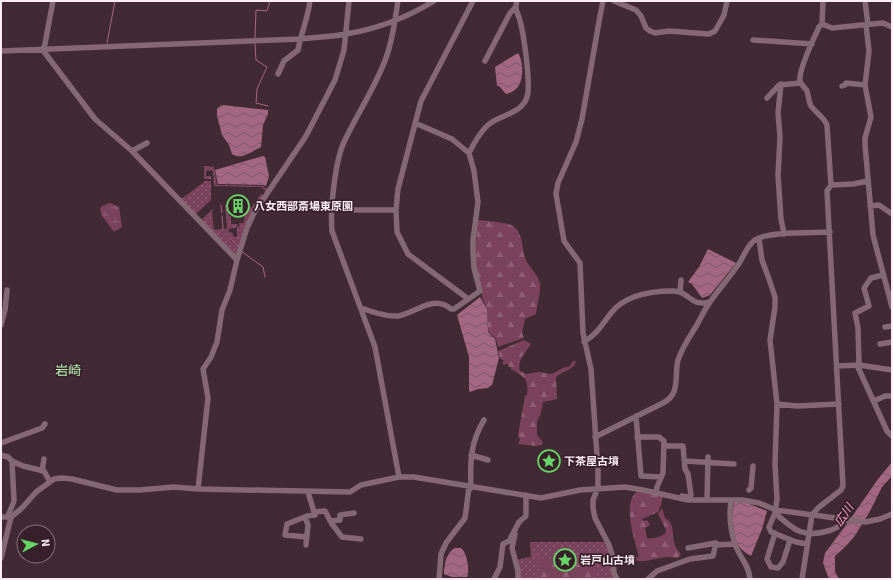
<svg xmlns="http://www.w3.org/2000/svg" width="893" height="580" font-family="Signika,'Noto Sans JP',sans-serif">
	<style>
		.green { fill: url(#green-dots) }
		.forest { fill: url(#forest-firs) }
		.wetland { fill: url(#wetland-marsh) }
		.water { fill: url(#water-waves) }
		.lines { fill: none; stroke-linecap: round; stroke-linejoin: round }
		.stream { stroke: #a46782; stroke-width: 1 }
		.minor { stroke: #846873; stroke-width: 5.5 }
		.labels { text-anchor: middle; stroke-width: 3.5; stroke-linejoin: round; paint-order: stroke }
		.poi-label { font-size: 11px; font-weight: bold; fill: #fcecf3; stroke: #37202a; text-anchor: start }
		.water-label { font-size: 12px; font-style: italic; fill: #fea4cc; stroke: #37202a }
		.quarter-label { font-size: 13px; fill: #b6efb3; stroke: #37202a }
	</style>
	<defs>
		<pattern id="green-dots" width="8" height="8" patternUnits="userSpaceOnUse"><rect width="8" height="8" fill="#7b425c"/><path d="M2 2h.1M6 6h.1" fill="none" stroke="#8f5d74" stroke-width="1.8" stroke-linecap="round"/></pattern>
		<pattern id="forest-firs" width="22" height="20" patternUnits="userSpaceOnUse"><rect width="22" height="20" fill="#7b425c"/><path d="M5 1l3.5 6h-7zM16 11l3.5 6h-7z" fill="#8f5d74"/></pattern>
		<pattern id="wetland-marsh" width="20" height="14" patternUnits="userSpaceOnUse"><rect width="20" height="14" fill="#7b425c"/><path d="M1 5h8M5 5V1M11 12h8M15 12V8" fill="none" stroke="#8f5d74"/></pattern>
		<pattern id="water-waves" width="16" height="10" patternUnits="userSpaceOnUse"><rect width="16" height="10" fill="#a46782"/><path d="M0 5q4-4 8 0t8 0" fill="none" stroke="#7c5968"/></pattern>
	</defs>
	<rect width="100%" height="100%" fill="#412a34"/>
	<!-- green -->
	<path class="green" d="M204,166L214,167L217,185L263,186L268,190L267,192L261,187L214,186L213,172L211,170L206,171V176H211V179H204Z
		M204,181H211V200L196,214L181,199L203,183Z
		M261,194L264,196L239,248L224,229L221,205L224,229L227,228L225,205H229V216H231V224H238L236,228H233V226V228L229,229V232L233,233V236L237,237V227L239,226L240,233L239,223H244L245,207H252Z
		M214,208L212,212L214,230L222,229L239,249L237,256L201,220Z
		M530,542H605L611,555L615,579H520L516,562L519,559L531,557Z"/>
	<!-- forest -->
	<path class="forest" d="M478,220C486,221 504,222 511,225C523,230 522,248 525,258C528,267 539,274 540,284C541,291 537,306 536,314L525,319L522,333L524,338L498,347L496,339L488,331L487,309L482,297V291L475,268V251Z
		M524,340L531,344C525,354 517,359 520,371L526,374L539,372L552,374L565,367H569L573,361H576C574,370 562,371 556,377L557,399L543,402L541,413L537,422V435L543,442L542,445L536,446L518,444L520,440L518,435L525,396L527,395C529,378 524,377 511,369V367H509L508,364L504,365L502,363L504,361L500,358L498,351Z
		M638,491L663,495L661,505L658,512L642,519L644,521L647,520L650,525L645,528L647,538C654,539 659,537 665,534L666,530L658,514L662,508L665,518C675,524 672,532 674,542C675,547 678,551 681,554L678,558C675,558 671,557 668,557C657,557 637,567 628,556L639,557C635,542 621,501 638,491Z
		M541,558L594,560L595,563L593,579H540L538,560Z"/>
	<!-- wetland -->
	<path class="wetland" d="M110,203L119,207L122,227L114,232L102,216L100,209L102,206Z"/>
	<!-- water -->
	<path class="water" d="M518,53C521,57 521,61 522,65C523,78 521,91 506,94L499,86H497L495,67Z
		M223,105L268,110V114L263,125L261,147C252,151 241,161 232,154L229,145L222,135L217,116V109L220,106Z
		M263,156L265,157L269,176L266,186L262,185L218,184L215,170Z
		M708,249L736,263L710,295L702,298L692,284L688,282L699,267Z
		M480,297L487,309L488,332L495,339L499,358L492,385L488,388L478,389L470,392L469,390V357L457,315Z
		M892,462V476L882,487L869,513L854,537L844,548L835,556V572L839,579H829L823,563L825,553L849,521L878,479Z
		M734,502H744L767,511L762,529L751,556C748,554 744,552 741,549C732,539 732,515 734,502Z
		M455,548H461C467,552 470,571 467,577H452L444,574C444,566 446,552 455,548Z"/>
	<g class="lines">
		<!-- stream -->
		<path class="stream" d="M255,38L256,10L267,11L270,1
			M107,43L115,1
			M255,44L256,60L267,67L257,89L256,103L268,106
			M221,205L222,213
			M222,216L223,229L238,247
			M241,251L263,267L265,277"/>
		<!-- minor -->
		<path class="minor" d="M398,1C395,19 393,38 387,55C377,85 358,112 344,142C335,162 330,209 332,231L375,347L399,477
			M603,1L600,16L582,119L576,142L558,183L556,194L564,241L580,263L583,333L591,369L598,470V488L593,500V508L595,518L609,545L613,558L614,573L617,579
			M614,1L636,10L641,16L646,28L650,31L655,33L669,31L709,34L715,31L724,15L727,1
			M865,1L868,25
			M822,24L832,28L883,23L892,27
			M866,25L869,51L865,85L871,117L865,138V145L873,235L892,307
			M753,40L812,44
			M42,49L95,119L132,151L237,260
			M44,49L53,1
			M1,51L300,39C315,37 331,37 346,34C377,29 408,17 434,1
			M485,61L510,13L515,8
			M278,74L284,61L298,50C301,33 308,18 310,1
			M781,84L778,113L780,137L778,175L781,219L784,234
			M842,86L845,85L846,83L865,85
			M767,98L779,85L801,83
			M132,151L147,143
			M469,153C474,143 480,132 488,125C499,115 522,114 527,97C531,85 524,35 520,21C518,12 514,10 517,1
			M831,185L853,184L868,181
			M333,204L355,210H396
			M870,206L879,205L892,214
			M759,239L762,260L769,279L775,297V307L770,340L777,404L775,464L777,499L775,513L769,527L771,532L796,542L807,544
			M680,292L681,280
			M467,298L408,254L397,232L396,210L398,189L421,101L473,1
			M361,308C372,312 387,317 398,316C416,313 433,294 451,309H454L480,291L474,268L473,252V240L478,202L474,171L469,153L452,139L415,123
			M1,325L5,310L7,290
			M885,327L892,326
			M584,342C598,333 601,326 611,313C625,295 652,291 673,291C690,291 689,307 710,302
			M880,344L892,342
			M857,365L887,431L892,436
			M859,365L858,328L855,313L869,306L864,288L871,278L883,275
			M837,366L859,365L892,370
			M874,401L885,396H892
			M777,404L797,406L839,404
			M636,416L641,476L661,477
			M595,437L663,403C681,394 674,377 678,360C682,348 688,339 695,328C700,320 704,310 710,302C719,289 729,278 738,265C744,257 746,246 755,240C769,231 811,233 830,232
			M637,437H659L664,441L663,473L657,487L656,493
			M1,443L42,428L45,424
			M665,446H683L685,469L688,474L691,495L688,497L682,496
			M1,455L8,457L12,461L14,501L8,516
			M471,455L488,460
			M12,461L23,466L44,471L50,482
			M685,461L734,464
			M42,471L44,459
			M471,488C470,462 470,443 484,420
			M198,489L208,398L203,369L211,357L217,342L222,310L230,290L237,260L247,228L254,213L306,136L335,80L344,50L349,1
			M749,490L751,488L753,466
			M308,492L314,512L325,511L332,524L342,537L361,539
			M707,500L708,457
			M731,500C729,515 730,529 735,544C739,557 749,564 750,579
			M775,513C794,530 802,538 828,531C836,529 841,526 846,519
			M1,517H11
			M305,517L308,525L306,545
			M330,521L340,520V515L354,513
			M775,533L767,559L771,567L778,568L783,562L790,540
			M515,534L512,548L518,571V579
			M307,537L285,535L287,524L307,516L315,515L314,512
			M715,545L735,544
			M1,558L11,517L22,508L36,492L54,479L62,478L72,479L117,490H140L174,487L198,489L350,492L361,485L399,477H414L541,498L580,490L625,487L643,490L688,500H742L759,503L776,510L865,522L880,519L892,514
			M439,579L441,554L446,543L465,518L469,487
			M494,579L500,567L503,544L509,541L519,522L526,516V495
			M648,579L657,571L690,559L713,556L716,543L688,548
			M802,579L812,515L818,508L841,490L843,486L827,191L831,185L827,125C824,117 816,113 811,106C808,101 809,96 807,91C805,87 801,85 800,81C798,70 814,38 819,27L822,24L823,1"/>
	</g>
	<!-- icons -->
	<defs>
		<g id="building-ring" transform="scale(1.15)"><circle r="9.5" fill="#37202a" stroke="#66d466" stroke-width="1.5"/><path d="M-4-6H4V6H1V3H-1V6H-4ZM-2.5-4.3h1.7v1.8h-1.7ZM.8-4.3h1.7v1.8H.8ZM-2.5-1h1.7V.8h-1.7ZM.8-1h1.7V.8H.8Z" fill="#66d466"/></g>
		<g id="sight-ring" transform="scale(1.15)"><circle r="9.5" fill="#37202a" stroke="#66d466" stroke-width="1.5"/><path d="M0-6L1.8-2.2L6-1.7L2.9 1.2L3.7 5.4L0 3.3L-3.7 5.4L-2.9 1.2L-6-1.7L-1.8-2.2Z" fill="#66d466"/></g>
	</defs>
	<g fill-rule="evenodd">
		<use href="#building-ring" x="238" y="206"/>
		<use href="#sight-ring" x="549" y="461"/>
		<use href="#sight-ring" x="565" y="560"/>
	</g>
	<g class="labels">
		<!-- poi labels -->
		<g class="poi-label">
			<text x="254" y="210">八女西部斎場東原園</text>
			<text x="564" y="465">下茶屋古墳</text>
			<text x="580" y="564">岩戸山古墳</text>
		</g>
		<!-- water labels -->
		<g class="water-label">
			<text transform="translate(844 515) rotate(-56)" y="4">広川</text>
		</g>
		<!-- quarter labels -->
		<g class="quarter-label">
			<text x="68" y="375">岩崎</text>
		</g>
	</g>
	<!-- border -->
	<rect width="893" height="580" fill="none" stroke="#fcecf3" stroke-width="4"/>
	<!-- north arrow -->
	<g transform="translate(36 544) rotate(83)"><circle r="19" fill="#37202a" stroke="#86727a"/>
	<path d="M0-3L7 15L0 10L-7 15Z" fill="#66d466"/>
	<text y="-6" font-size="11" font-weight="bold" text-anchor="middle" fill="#fcecf3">N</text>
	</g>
</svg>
